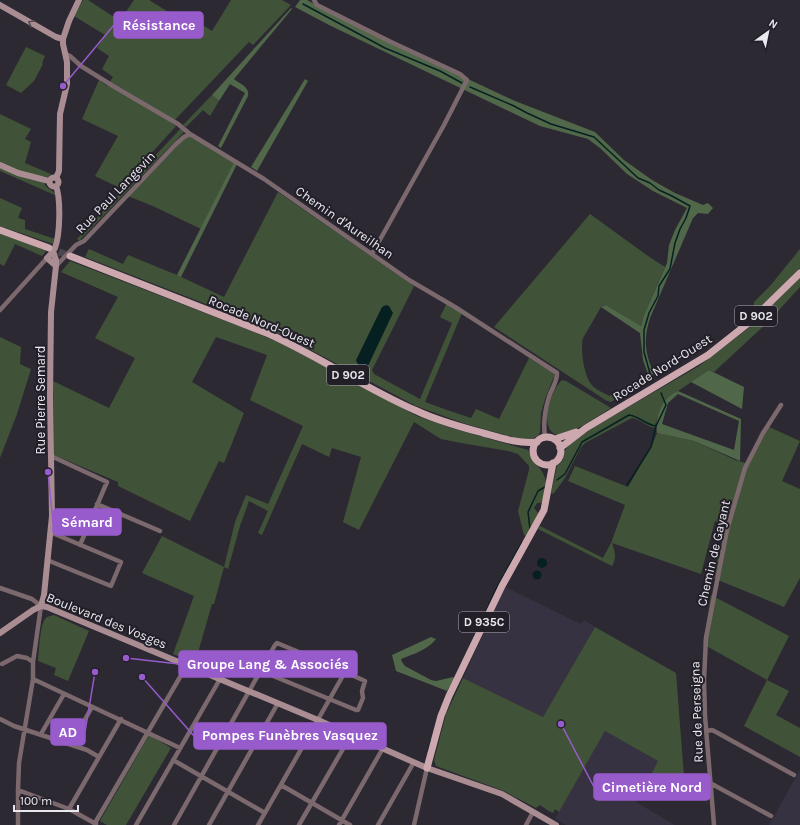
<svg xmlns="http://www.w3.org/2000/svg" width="800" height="825" font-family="Karla,sans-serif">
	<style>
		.built { fill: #373242 }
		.green { fill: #405338 }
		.forest { fill: #516749; fill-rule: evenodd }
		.water { fill: #062022 }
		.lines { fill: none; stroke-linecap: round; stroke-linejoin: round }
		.stream { stroke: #062022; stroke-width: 1.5 }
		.primary-tunnel { stroke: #48464f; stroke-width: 7; stroke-dasharray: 7 3.5; stroke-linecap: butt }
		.street { stroke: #7c696d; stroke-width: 4.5 }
		.secondary { stroke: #aa8d92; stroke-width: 6 }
		.primary { stroke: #cda8af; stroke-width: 7 }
		.oneway { stroke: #584b53 }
		.labels { text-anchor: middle; stroke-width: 4; stroke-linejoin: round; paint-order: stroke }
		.shield { fill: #221f29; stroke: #aeacb4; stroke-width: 1 }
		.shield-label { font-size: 12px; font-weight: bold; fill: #eae8ef }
		.street-label { font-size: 13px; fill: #eae8ef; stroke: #221f29 }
		.leader { fill: none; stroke: #975bcb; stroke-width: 1.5 }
		.callout-dot { fill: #975bcb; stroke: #221f29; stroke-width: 1.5 }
		.callout { fill: #975bcb; stroke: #975bcb; stroke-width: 1.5 }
		.callout-label { font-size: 14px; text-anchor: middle; font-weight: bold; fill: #fff }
	</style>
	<rect width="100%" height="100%" fill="#2c2933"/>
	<!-- built -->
	<path class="built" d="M505,587L581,624L584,620L595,627L543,717L463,678Z
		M605,731L658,761L636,802L675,825H566L555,819Z
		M800,770V825H769Z"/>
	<!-- green -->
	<path class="green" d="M83,0H88L120,21L134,0H149L186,23L190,17L212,31L231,0H282L291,5L253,45L249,42L172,123L176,126L120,188L95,176L118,136L82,119L99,80L107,86L113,77L102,69L109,56L97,48L105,35L74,16Z
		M26,47L45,56L42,63L43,64L34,81L21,93L6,85Z
		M212,95L219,101L210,116L203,110L186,127L183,125Z
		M0,114L31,129L25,139L31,142L25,163L51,174L48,177L19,172L0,162Z
		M182,127L184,131L183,133L79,241L77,239Z
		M190,136L234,162L201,229L155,207L128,196L184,139Z
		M0,167L29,179L44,183C46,189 54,190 57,196L0,171Z
		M278,192L414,286L372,370L374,374L420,399L452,323L440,317L447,303L462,313L425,402L447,410L471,418L476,409L499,419L529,358L555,374L545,399L541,413L540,432L538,436L527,441L466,424L416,406L292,340L257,324L85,257L89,249L123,264L128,255L177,275L224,297Z
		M0,198L22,208L18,218L25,220V229L55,239L53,244L0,226Z
		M590,214L648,256L665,267L644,315L641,326L606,305L601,307L583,338C580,349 584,375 591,384C594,389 604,393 609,396L649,377L650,379L611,402L607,401L494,327Z
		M0,234L16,239L46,251L42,256L15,244L4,266L0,264Z
		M800,249V268L770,298L753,313L754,302L770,286Z
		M70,261L241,327L283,344L417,416L451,428L528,450C534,467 550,471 545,492C544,496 543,500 541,503H537L534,508L538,513V515L527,536L524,535L518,511L529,470V466L518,454L508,451L461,443L441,439L414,422L359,530L343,522L361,457L332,448L329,457L302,444L262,535L258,533L268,511L249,501L240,526L228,569L224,567L214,604H212L195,663L173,654L194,596L142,573L162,536L224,567L235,522L246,495L268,504L303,426L250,400L267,355L216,337L192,382L244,413L224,463L219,461L190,521L118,486V482L54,455L53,381L109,408L135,358L95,338L118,297L61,272Z
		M800,278V287L769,321L714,372L709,370L678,391C664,396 660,411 655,425L656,428C647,427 640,419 632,418L585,443L581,447L565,478L554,493L552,494L551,493L557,466L563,460L565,451L568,445L594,427L699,366L750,327Z
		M0,337L21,347L20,364L31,369L17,414L0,458Z
		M562,380L566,381L611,408C601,414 569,436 559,435C555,435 553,433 551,431C541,419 552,389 562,380Z
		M767,426L800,441L782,481L800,489V578L784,607L713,578L726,526L715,521L701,574L612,543C615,552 617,557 612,566L538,529L540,526L603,558L611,543L625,505L568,481L575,466L628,487L652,445L657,433L694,441L735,460L749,464Z
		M711,595L789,636L767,680L789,691L776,715L800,728V757L744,726L767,680L703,644Z
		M54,615L89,631L68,681L54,675L56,668L38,661C39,651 40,626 45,619C47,616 51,616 54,615Z
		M595,627L676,673L685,789L679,799L647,782L658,761L605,731L559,812L555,809L553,813L547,810L540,805L536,808L504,791L436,766L434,760L446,714L463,678L543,717Z
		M149,735L171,748L126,825H107L100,821Z"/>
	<!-- forest -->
	<path class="forest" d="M300,0H307L359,28L515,101L595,132L624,160L652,180L675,193L703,205L708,203L713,208L708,214L698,213L693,218L650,318C643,340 645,353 654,374L649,377L643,360L640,333L601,307L606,305L641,326L644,315L667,263L669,245L675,230L687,208L653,191L627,174L600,148L588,139L540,126L331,26L295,7Z
		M291,8L292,9L234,79C240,84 250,87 248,96L221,148L218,146L245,93L230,84L219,101L212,95Z
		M305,79L308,81L257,171L251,167Z
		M234,162L237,164L181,277L177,275Z
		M709,370L744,387L742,409L691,382Z
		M678,391L741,419L740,461L694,441L657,433C654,418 663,396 678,391ZM678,394L739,421L734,450L662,424L668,403Z
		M431,637L436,639C428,650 413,654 401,659L402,662L405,666L431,680L436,681L453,677L454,678L447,691L396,671L392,655Z"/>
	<!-- water -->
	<path class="water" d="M386,305L389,306L393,313L367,368C361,368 358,366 356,360L382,307Z
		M537 563a5 5 0 1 1 10 0a5 5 0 1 1-10 0Z
		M532.5 575a4.5 4.5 0 1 1 9 0a4.5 4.5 0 1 1-9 0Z"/>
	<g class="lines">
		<!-- stream -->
		<path class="stream" d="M303,4L385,48L440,71L462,83
			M470,87L514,106L527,113L551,124L594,137L638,178L650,183L659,190L672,196L690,206L686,218L680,229L675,243L670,269L659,286L658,296L649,313L644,330V352L651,377
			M557,480L565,474L582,442L629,415C639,416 646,425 656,426L666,405L661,393
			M627,485L651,447L656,426
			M530,529L528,512L538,491L545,487
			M475,635L497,587L522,542
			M428,751L431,740"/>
		<!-- primary-tunnel -->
		<path class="primary-tunnel" d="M49,248L70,256"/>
		<!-- street -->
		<path class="street" d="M314,0L317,5L389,41L460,74L467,80L444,125L372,254
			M66,54L70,56L81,66L113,86L178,124L190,134L264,179L409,280L455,307L557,373C557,381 553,387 550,394C545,408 543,422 545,437
			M56,266L76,245L84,241L176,144L184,137L190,134
			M0,310L47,258
			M51,456L107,482L80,545
			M97,504L160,531
			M47,560L111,586L121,562L50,532
			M0,588L32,599L41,606L33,662V679L19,763L18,790V825
			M2,664L17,656L27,658L33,662
			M33,679L180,748
			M0,719L14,726L87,750L99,757
			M707,731L712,730L716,732L794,775
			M41,734L64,694
			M71,744L92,707
			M173,760L265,813
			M710,783L771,816
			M281,785L350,825
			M18,790L69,809L96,824
			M69,809L121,719
			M95,823L187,665
			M136,825L220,679
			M174,825L275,645L277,643L342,670L345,672L365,681L362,691L363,698L358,710H356L261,671
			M209,825L278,703
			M258,825L345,672
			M299,825L351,735
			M339,825L383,748
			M378,825L414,762
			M414,825L427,768
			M526,825L533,812
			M714,825L705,716L704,680L706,638L727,530L745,468L763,433L781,405"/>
		<!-- secondary -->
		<path class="secondary" d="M0,5L56,37L63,39
			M0,165L18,173L49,181
			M49.5 182a4.5 4.5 0 1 1 9 0a4.5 4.5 0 1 1-9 0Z
			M56,178L59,171L60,114L67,84V62L63,44V39L69,21L79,0
			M56,186C61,199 60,235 55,248C53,252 50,255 47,258L56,266
			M41,606L47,607L318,720L427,768L502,794L556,825
			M41,606L44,595L52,516L50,396L51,312L56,266V260L53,251
			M0,633L33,610L41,606"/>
		<!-- primary -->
		<path class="primary" d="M0,230L49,248
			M70,256L269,334C320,357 366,389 417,411C438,421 461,427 483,433C501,438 518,444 537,442
			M533 451a14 14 0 1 1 28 0a14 14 0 1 1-28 0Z
			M555,439L576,432
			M560,448L586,428L708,355L751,321L800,273
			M427,768L441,716L449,696L502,586L544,510L553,463"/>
	</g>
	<!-- one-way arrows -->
	<defs><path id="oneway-chevron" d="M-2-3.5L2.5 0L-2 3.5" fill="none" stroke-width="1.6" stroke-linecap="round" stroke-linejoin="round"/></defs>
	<use class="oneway" href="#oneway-chevron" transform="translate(31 23) rotate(-150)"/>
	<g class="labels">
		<!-- shield labels -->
		<g class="shield">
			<rect x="735" y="306" width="42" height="20" rx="3"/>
			<rect x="327" y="365" width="42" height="20" rx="3"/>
			<rect x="459" y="612" width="50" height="20" rx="3"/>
		</g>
		<g class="shield-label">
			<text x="756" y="320">D 902</text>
			<text x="348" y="379">D 902</text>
			<text x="484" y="626">D 935C</text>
		</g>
		<!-- street labels -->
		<g class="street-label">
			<text transform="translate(115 192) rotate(-46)" y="5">Rue Paul Langevin</text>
			<text transform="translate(345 222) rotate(35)" y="5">Chemin d'Aureilhan</text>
			<text transform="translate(262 321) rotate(23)" y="5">Rocade Nord-Ouest</text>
			<text transform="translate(662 367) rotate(-32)" y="5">Rocade Nord-Ouest</text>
			<text transform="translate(40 400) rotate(-90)" y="5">Rue Pierre Semard</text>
			<text transform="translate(713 553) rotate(-77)" y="5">Chemin de Gayant</text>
			<text transform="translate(107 620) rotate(22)" y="5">Boulevard des Vosges</text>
			<text transform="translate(696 712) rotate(-92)" y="5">Rue de Perseigna</text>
		</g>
	</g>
	<!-- callouts -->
	<path class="leader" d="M63 86L114 25M48 472L53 522M126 658L179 664M95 672L85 732M142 677L194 736M561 724L594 787"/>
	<g class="callout-dot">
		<circle cx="63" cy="86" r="4"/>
		<circle cx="48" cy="472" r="4"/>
		<circle cx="126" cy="658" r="4"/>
		<circle cx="95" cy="672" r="4"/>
		<circle cx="142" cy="677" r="4"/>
		<circle cx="561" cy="724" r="4"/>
	</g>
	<g class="callout">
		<rect x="114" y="12" width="89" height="26" rx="4"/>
		<rect x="53" y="509" width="68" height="26" rx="4"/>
		<rect x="179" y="651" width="178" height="26" rx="4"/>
		<rect x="51" y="719" width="34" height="26" rx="4"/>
		<rect x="194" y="723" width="192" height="26" rx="4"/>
		<rect x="594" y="774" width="116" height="26" rx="4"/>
	</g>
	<g class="callout-label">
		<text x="159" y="30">Résistance</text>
		<text x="87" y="527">Sémard</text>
		<text x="268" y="669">Groupe Lang &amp; Associés</text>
		<text x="68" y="737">AD</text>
		<text x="290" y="740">Pompes Funèbres Vasquez</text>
		<text x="652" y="792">Cimetière Nord</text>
	</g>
	<!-- north arrow -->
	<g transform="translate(768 32) rotate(33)" stroke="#221f29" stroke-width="3" paint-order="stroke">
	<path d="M0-3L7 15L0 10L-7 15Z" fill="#eae8ef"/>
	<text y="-6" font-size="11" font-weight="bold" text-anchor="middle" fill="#eae8ef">N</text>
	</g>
	<!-- scale -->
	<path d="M14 805v6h64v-6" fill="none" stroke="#eae8ef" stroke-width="2"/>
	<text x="20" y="805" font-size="12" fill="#eae8ef" stroke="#221f29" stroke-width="3" paint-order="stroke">100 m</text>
</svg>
